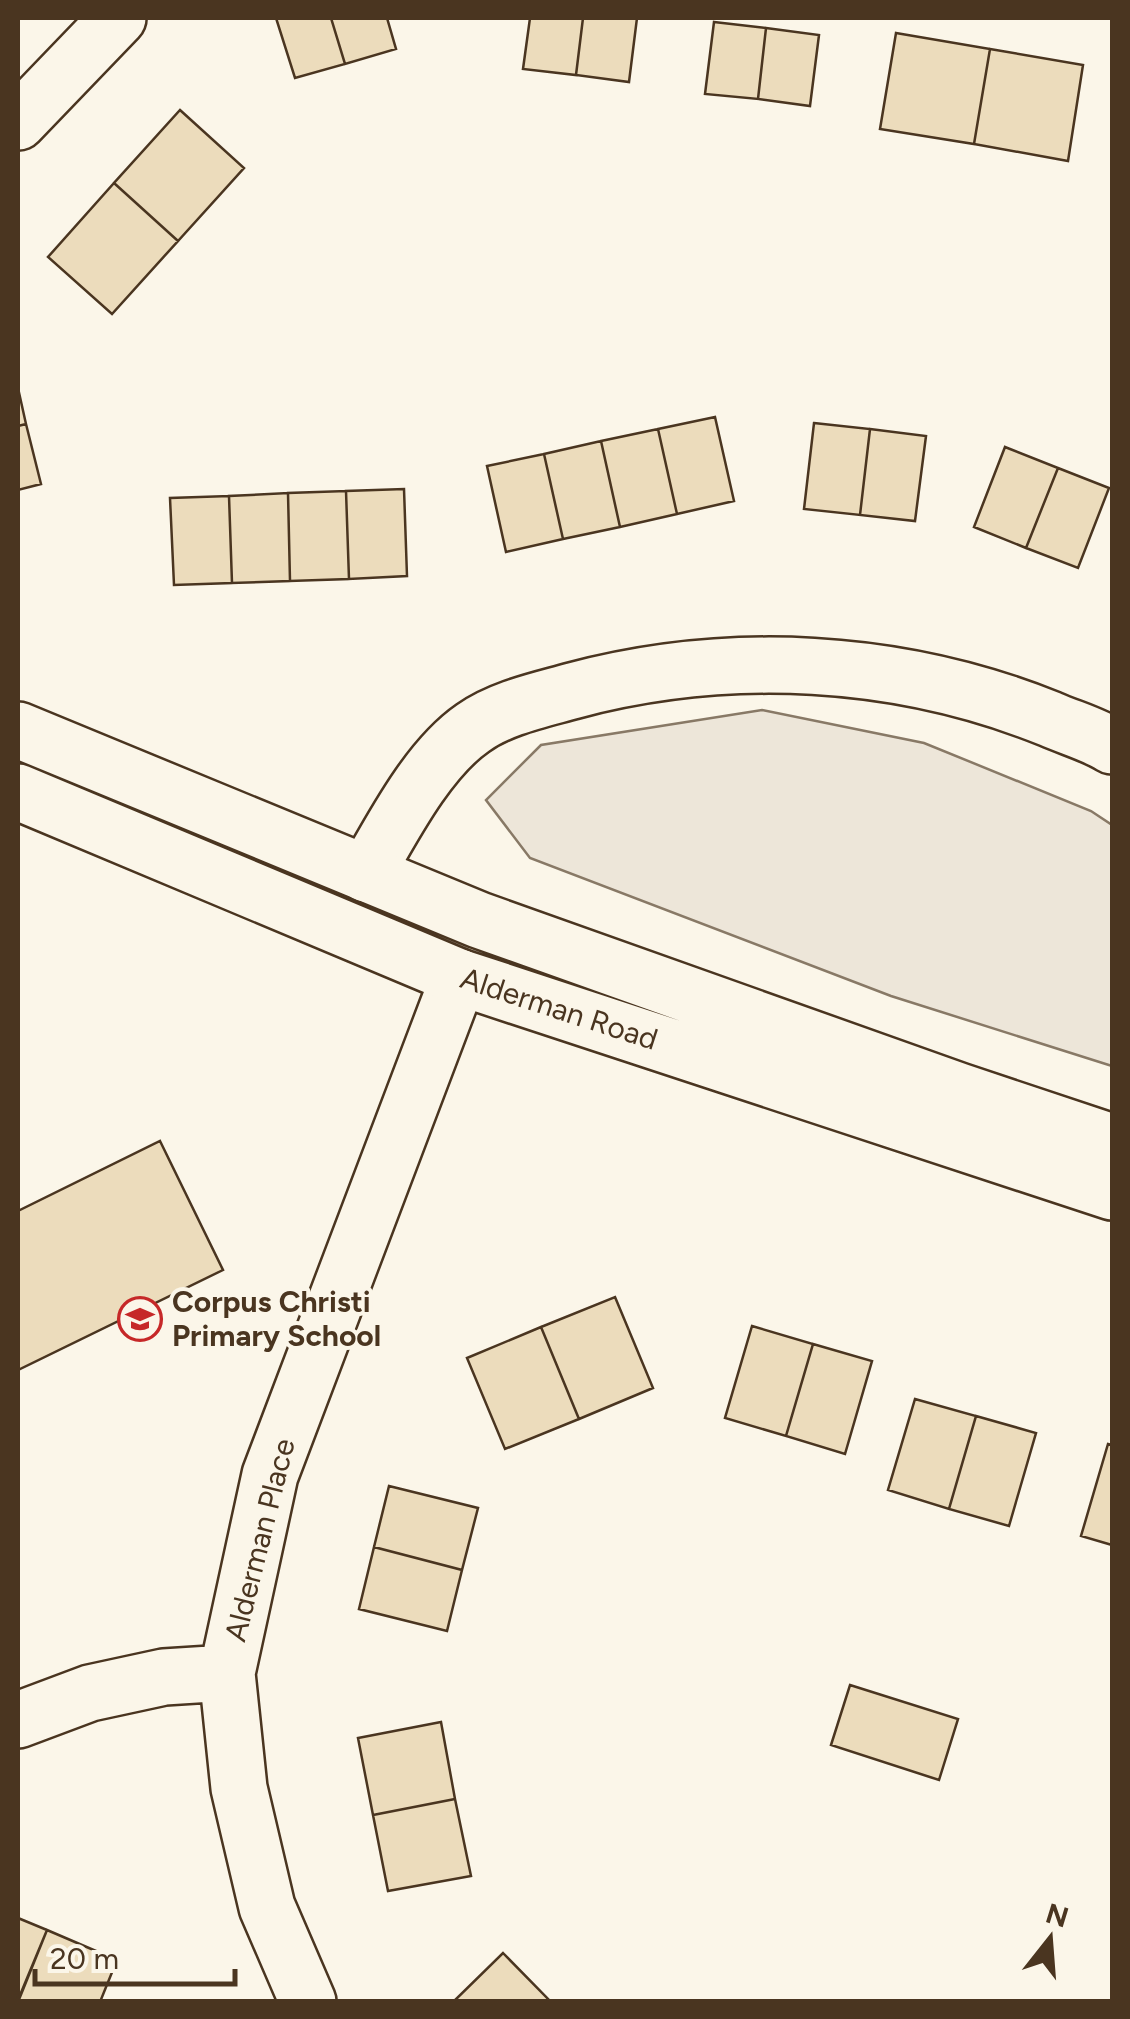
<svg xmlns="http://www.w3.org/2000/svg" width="1130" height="2019" font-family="Figtree,sans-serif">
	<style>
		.green { fill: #ede6d9; stroke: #887966; stroke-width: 2.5 }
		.building { fill: #ecdcbc; stroke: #4a3520; stroke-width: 2.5 }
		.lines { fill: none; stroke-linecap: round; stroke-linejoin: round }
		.minor-casing { stroke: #4a3520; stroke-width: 60 }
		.tertiary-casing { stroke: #4a3520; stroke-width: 60 }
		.minor { stroke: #fbf6e9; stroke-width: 55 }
		.tertiary { stroke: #fbf6e9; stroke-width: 55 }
		.labels { text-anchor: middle; stroke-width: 8; stroke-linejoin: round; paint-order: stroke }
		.street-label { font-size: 30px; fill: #4a3520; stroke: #fbf6e9 }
		.poi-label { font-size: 30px; font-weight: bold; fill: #4a3520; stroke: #fbf6e9; text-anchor: start }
	</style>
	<rect width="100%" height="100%" fill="#fbf6e9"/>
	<!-- green -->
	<path class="green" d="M762,710L924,743L1091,811L1112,825V1066L891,996L530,858L486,800L541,745Z"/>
	<!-- building -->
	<path class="building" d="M276,18H331L345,64L295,78Z
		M331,18H387L396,49L345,64Z
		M530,18H583L576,75L523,69Z
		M583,18H637L629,82L576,75Z
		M714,22L766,28L758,99L705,94Z
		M766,28L819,35L810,106L758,99Z
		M896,33L990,49L974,144L880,129Z
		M990,49L1083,65L1068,161L974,144Z
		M180,110L244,168L178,241L114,183Z
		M114,183L178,241L112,314L48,257Z
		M18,388L26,424L18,426Z
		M715,417L734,501L677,514L658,429Z
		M814,423L870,429L860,515L804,509Z
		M26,424L41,484L18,490V426Z
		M658,429L677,514L620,527L601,441Z
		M870,429L926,436L915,521L860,515Z
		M601,441L620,527L563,539L544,454Z
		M1005,447L1058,468L1026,548L974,527Z
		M544,454L563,539L506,552L487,466Z
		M1058,468L1109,488L1078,568L1026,548Z
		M404,489L407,576L349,579L346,491Z
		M346,491L349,579L290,581L288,493Z
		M288,493L290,581L232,583L229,496Z
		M229,496L232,583L174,585L170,498Z
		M160,1141L223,1270L18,1370V1211Z
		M615,1297L653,1388L579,1419L541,1327Z
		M752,1326L813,1344L786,1436L725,1418Z
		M541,1327L579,1419L505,1449L467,1358Z
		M813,1344L872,1361L845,1454L786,1436Z
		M915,1399L976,1416L949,1509L888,1490Z
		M976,1416L1036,1433L1009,1526L949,1509Z
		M1108,1444L1112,1445V1545L1081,1536Z
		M389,1486L478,1508L462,1570L374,1547Z
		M374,1547L462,1570L447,1631L359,1609Z
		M850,1685L958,1719L939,1780L831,1745Z
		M441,1722L455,1799L373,1815L358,1738Z
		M455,1799L471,1876L388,1891L373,1815Z
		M18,1918L47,1930L18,2000Z
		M47,1930L117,1960L100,2002H18Z
		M503,1953L551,2002H453Z"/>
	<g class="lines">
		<!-- minor casing -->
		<g class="minor-casing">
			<path id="minor" d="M18,122L118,18
				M366,874C393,827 428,759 473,728C501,708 540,700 572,691C729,649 899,658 1050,719C1070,728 1093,734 1112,746
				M18,1720L90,1693L164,1677L227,1673
				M308,2002L267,1907L239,1788L227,1673L270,1475L459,977"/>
		</g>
		<!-- tertiary casing -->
		<g class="tertiary-casing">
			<path id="tertiary" d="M18,730L479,920L959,1091L1112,1142
				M18,792L459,977L1112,1192"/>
		</g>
		<!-- minor -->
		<use href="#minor" class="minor"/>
		<!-- tertiary -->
		<use href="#tertiary" class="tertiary"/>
	</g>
	<!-- icons -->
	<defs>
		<g id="school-ring" transform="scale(2.25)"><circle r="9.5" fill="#fbf6e9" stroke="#c62828" stroke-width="1.5"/><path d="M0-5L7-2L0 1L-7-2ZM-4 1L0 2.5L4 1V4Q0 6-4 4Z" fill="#c62828"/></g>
	</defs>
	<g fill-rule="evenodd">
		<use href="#school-ring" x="140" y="1319"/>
	</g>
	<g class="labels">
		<!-- street labels -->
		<g class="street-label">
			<text transform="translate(559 1009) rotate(18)" y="10">Alderman Road</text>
			<text transform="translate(260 1540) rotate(-76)" y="10">Alderman Place</text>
		</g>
		<!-- poi labels -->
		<g class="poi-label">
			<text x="172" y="1312">Corpus Christi<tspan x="172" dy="34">Primary School</tspan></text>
		</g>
	</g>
	<!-- border -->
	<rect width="1130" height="2019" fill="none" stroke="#4a3520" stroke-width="40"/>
	<!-- north arrow -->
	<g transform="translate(1050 1939) rotate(17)" stroke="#fbf6e9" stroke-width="8" paint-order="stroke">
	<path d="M0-8L18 38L0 25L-18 38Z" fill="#4a3520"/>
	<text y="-15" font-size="28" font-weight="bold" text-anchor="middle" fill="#4a3520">N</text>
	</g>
	<!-- scale -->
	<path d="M35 1969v15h200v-15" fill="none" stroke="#4a3520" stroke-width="5"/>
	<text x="50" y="1969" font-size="30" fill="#4a3520" stroke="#fbf6e9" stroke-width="8" paint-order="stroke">20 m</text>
</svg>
